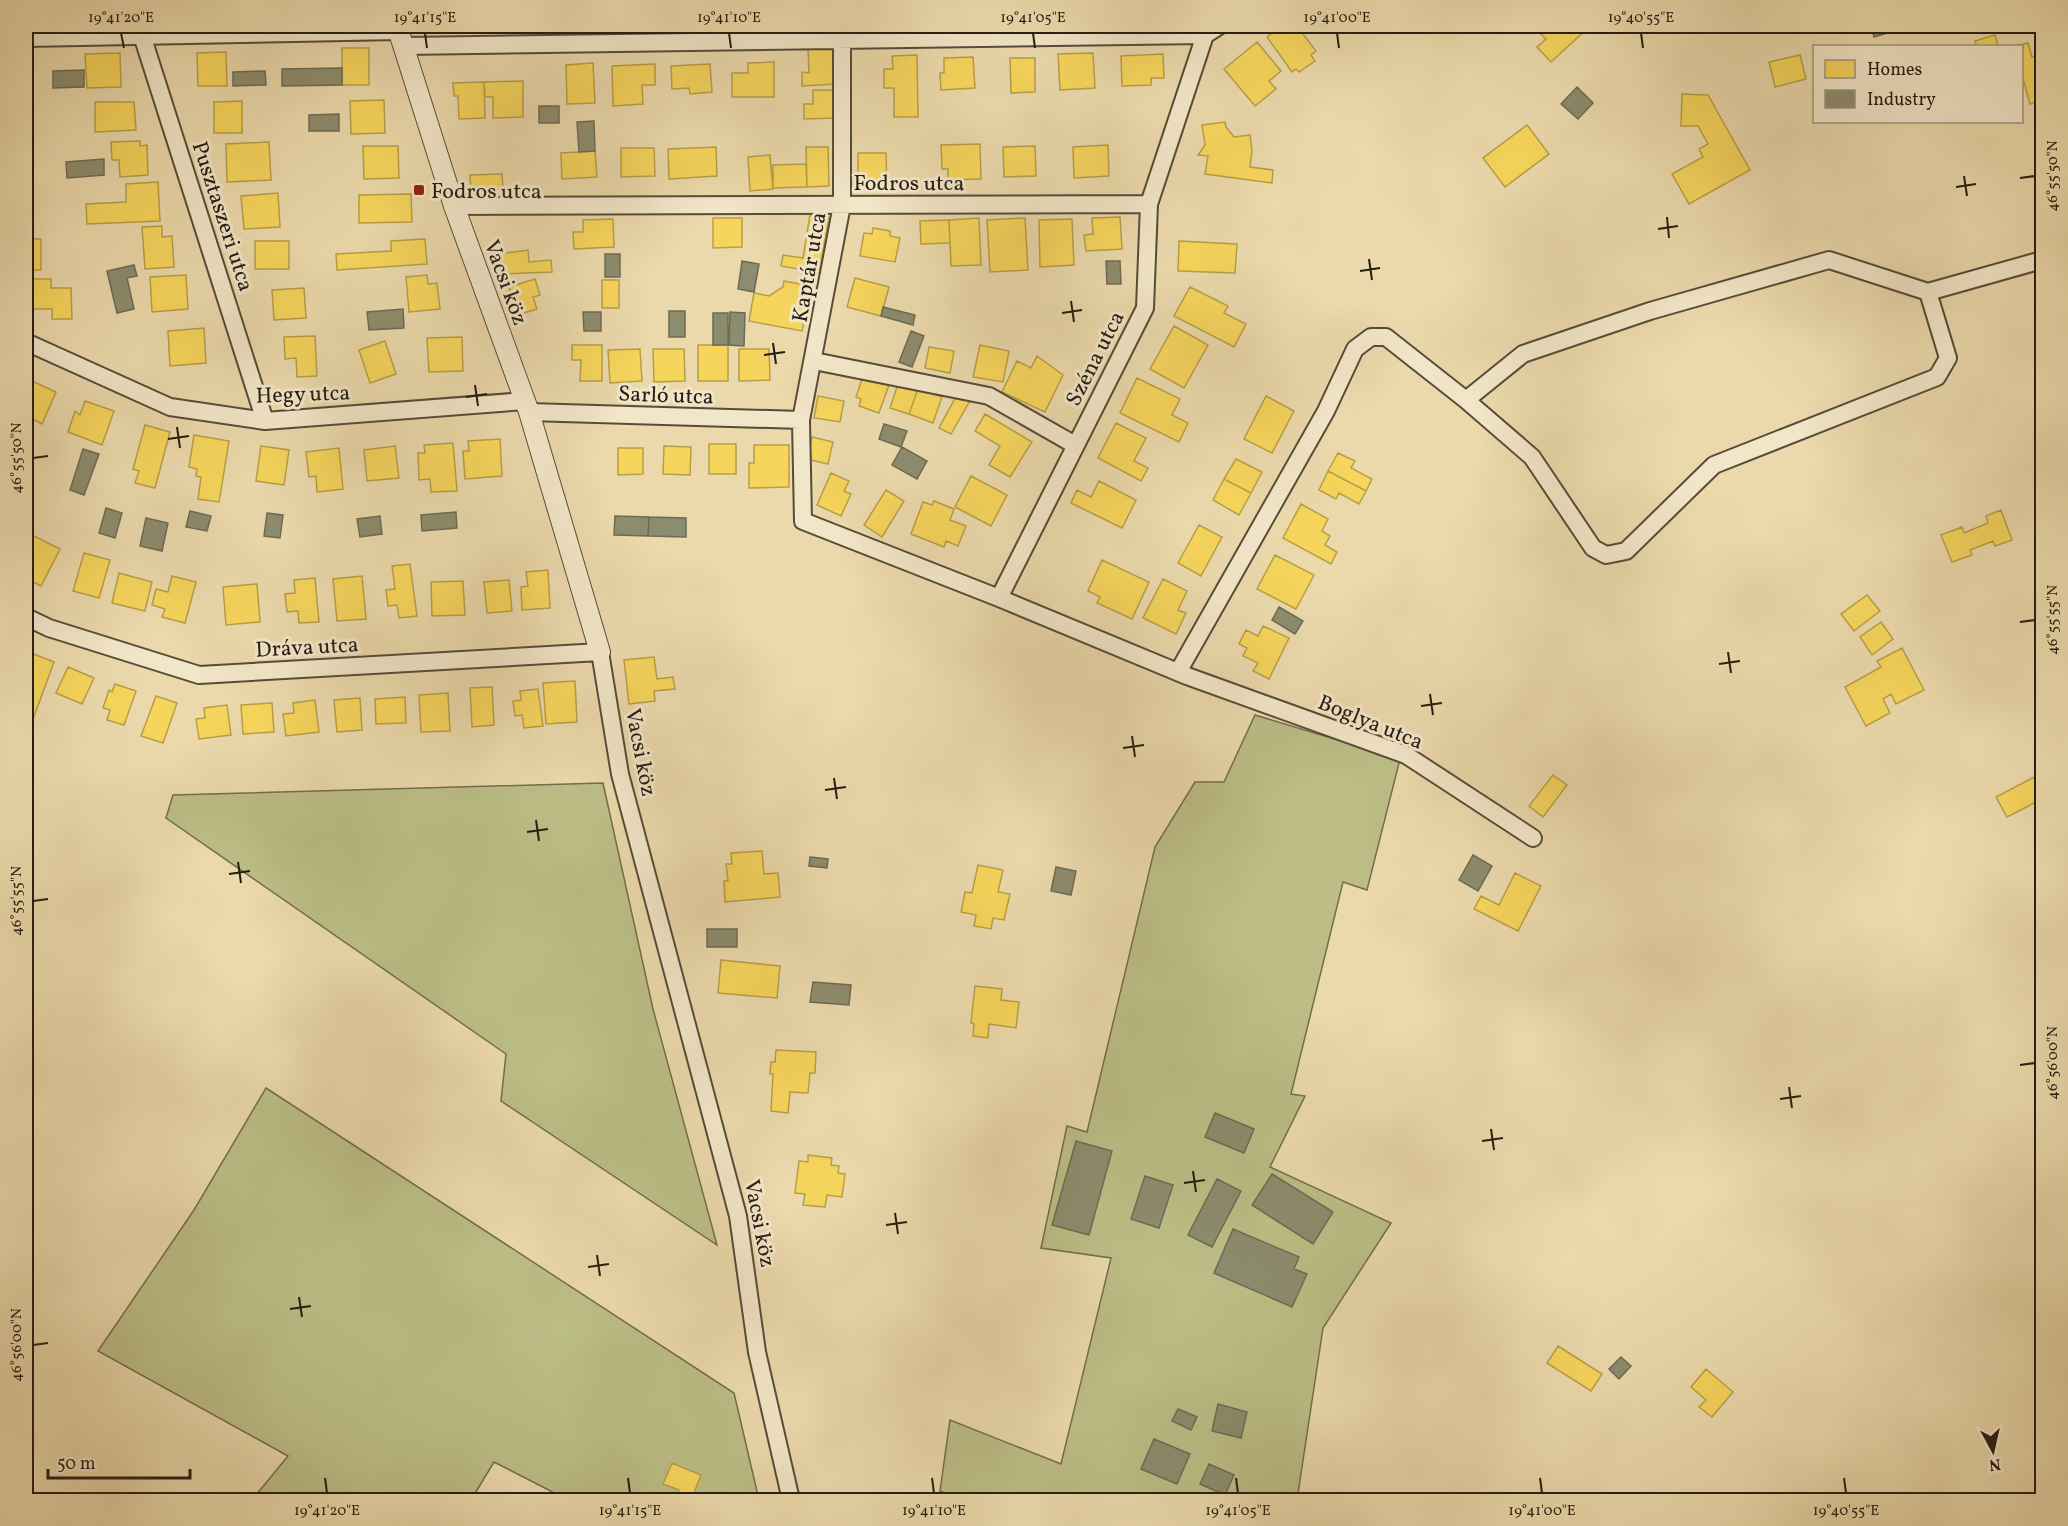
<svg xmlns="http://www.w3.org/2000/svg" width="2068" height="1526" font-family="Vollkorn,serif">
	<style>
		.green { fill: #bcbe86; stroke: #716e4c; stroke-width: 1.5 }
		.homes { fill: #f6d55c; stroke: #b89e46; stroke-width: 1.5 }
		.industry { fill: #8c8c6e; stroke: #6d6b53; stroke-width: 1.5 }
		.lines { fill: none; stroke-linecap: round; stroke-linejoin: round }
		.minor-casing { stroke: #574c39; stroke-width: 20 }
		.tertiary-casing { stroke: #574c39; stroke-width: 22 }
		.minor { stroke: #f2e6c8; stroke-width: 16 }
		.tertiary { stroke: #f2e6c8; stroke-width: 20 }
		.ticks { fill: none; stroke: #261d13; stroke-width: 2 }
		.poi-dot { fill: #8f2418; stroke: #f2e6c8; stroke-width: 2 }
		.labels { text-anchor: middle; stroke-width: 6; stroke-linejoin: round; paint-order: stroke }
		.street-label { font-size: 22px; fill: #261d13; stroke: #f2e6c8 }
		.poi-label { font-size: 22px; fill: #261d13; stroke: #f2e6c8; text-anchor: start }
		.neatline { fill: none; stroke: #261d13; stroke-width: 2 }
		.ticks-label { font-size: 15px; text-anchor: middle; fill: #261d13 }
	</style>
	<rect width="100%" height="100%" fill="#ebd9ab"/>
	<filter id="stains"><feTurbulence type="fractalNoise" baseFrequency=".00333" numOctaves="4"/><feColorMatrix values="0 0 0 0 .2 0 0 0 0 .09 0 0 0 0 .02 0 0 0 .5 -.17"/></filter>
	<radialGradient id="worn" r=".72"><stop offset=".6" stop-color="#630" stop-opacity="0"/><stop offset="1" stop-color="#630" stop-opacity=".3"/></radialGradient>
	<!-- green -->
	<path class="green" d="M1255,715L1400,759L1367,890L1343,882L1291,1094L1305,1096L1270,1167L1391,1223L1323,1328L1297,1500H961L940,1491L950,1420L1061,1464L1111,1258L1041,1248L1067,1126L1087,1132L1155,847L1195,782H1224Z
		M603,783L653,1009L717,1245L501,1101L506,1054L166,818L173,795Z
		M266,1088L734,1393L759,1500H568L494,1462L471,1500H252L288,1456L98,1351L194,1210Z"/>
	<!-- homes -->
	<path class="homes" d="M425,26H462V29L425,31Z
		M635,26H655V31H635Z
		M745,26H776V28L746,29Z
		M893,26H914V30L893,31Z
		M1274,26H1297L1316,51L1311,55L1315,61L1299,72L1296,69L1292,72L1267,37L1272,33L1269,29Z
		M1533,26H1590L1551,62L1537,47L1546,39Z
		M1995,35L1998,46H1977L1975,41Z
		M1257,42L1281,71L1269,81L1276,89L1255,106L1224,69Z
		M2028,43L2032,57L2042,54V100L2030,104L2022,75V46H2016Z
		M342,48H369V85H342Z
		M834,48L835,84L802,86V72L809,73L808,49Z
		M226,52L227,86H198L197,53Z
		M120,53L121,87L87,88L85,54Z
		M1093,53L1095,88L1060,90L1058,54Z
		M1163,54L1164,78H1151V85L1122,86L1121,56Z
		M917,55L918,117H894V88H884V69H893L892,56Z
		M1800,55L1806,79L1775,87L1769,62Z
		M973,57L975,88L941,90L940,73H944V58Z
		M1010,58H1035V92L1011,93Z
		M774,62V97H732V73H748V63Z
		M593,63L595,103L567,104L566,65Z
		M655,64V85H642L643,104L613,106L612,66Z
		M710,64L712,92L690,94L689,88L672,89L671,66Z
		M523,81V117L493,118V97H485L484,82Z
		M484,82L485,118L459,119L458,96H454L453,83Z
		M813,90H834V118L804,119V104H813Z
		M1682,94L1708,95L1750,170L1689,204L1672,174L1703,157L1699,149L1708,144L1698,126H1681Z
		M384,100L385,133L351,134L350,101Z
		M242,101V133H214V102Z
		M95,102H134L136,130L95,132Z
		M1225,122L1226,127L1234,137L1250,135L1252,150L1250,167L1273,170L1272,183L1205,174L1208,156L1198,155L1205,145L1202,125Z
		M1527,125L1549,154L1505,187L1483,158Z
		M140,141V146L147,145L148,175L120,177L119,160H112L111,142Z
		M269,142L271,180L227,182L226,144Z
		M980,144L981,179L948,180V169H942L941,145Z
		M1108,145L1109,176L1074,178L1073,147Z
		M363,146H398L399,178L364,179Z
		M1035,146L1036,176L1004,177L1003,147Z
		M716,147L717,176L669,179L668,149Z
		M806,147H828L829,186L807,187Z
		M621,148H654L655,176L621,177Z
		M595,151L597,177L562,179L561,153Z
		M858,153H886L887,188H858Z
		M770,155L773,189L750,191L748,157Z
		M806,164L807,187L773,188V165Z
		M502,174L503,189L471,191L470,175Z
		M158,182L160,221L87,224L86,204L126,202V184Z
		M278,193L280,227L244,229L241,196Z
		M411,194L412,222L359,223V195Z
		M810,214L829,217L819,273L781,266L783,255L803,258Z
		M1120,217L1122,249L1086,251L1084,235L1093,234L1092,218Z
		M713,218H742V247L713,248Z
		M979,218L981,265L951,266L949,220Z
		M1025,218L1028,270L990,272L987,220Z
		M613,219L614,247L574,249L573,232H583V220Z
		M1072,219L1074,265L1040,267L1039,220Z
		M949,220L950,243L921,244L920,221Z
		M162,226V237L172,236L174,267L145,269L142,227Z
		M873,228L890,231V236L900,238L895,262L860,256L864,233L872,234Z
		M26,239H41V270H26Z
		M425,239L427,264L337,270L336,254L391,251V241Z
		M255,241H289V269H255Z
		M1179,241L1237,244L1235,273L1178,271Z
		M528,250L529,262L551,260L552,272L500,274L498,254Z
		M186,275L188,309L152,312L150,277Z
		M427,275L428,284L437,283L440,309L409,312L406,277Z
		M855,278L889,287L881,316L847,307Z
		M31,279H51V288H71L72,319H52V309H32Z
		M535,279L540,295L533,297L537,309L518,315L509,287Z
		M602,280H619V308H602Z
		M784,281L811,286L802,331L749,321L754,293L769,296L783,287Z
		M1190,287L1228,306L1224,313L1246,324L1234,347L1174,316Z
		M304,288L306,318L274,320L272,290Z
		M1174,326L1208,345L1184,388L1150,369Z
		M204,328L206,363L170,366L168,331Z
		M315,336L317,376L297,377L296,358L285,359L284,337Z
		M462,337L463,371L429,372L427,338Z
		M385,341L396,374L370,383L359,350Z
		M572,345H602V381H580L581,360H572Z
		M698,345H728V381H698Z
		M980,345L1009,351L1003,382L973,377Z
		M929,347L954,351L950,373L925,368Z
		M640,349L642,381L610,383L608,350Z
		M653,349H684L685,381L654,382Z
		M739,349H769L770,380L739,381Z
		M1037,356L1063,375L1045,412L1002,392L1017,361L1031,368Z
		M872,376L890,382L879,413L859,406L861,399L856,397L862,379L870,382Z
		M1137,378L1180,399L1172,415L1188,423L1179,442L1120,413Z
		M30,380L56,392L42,424L26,416V391Z
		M899,381L918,389L909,414L890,408Z
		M918,389L942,397L933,423L909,414Z
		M959,391L972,397L951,434L939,428Z
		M818,396L844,401L840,422L814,418Z
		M1266,396L1294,411L1272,453L1244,439Z
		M85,401L114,411L102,445L68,432L75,411L80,415Z
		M985,414L1032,442L1010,477L989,465L1000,446L975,431Z
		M1116,423L1146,438L1134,461L1148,468L1141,481L1098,458Z
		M145,425L170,432L155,488L135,483L139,471L133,469Z
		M194,435L229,441L219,502L198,499L201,477L196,476L197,469L189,467Z
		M812,437L833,442L828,464L806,459Z
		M500,439L502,476L465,479L463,451H469L468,441Z
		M453,443L457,491L431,492L430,479L419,480L418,453H425L424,445Z
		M709,444H736V474H709Z
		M754,445H789V487L749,488V463H754Z
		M261,446L289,450L284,485L256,481Z
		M395,446L399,478L367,481L364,450Z
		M664,446L691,447L690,475L663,474Z
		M339,448L343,489L317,492L316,476L309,477L306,452Z
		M618,448H643V474L618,475Z
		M1338,453L1355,461L1351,468L1372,479L1366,491L1328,471Z
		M1236,459L1262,472L1251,493L1224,479Z
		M1328,471L1366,491L1359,504L1339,493L1336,499L1319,490Z
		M831,473L849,481L844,491L851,494L841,516L817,505Z
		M971,476L1007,495L991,526L955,507Z
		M1224,479L1251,493L1239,515L1213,500Z
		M1099,481L1136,500L1122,528L1071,503L1077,490L1091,497Z
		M886,490L904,501L882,537L864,525Z
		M934,501L954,509L950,520L966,526L958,546L946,541L944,547L911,534L923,502L932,505Z
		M1301,504L1328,519L1322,531L1330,536L1325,545L1337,552L1331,564L1283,538Z
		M2001,510L2012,540L1995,546L1993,541L1970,550L1972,555L1952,562L1941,535L1962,527L1964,533L1988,523L1986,516Z
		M1199,525L1222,537L1201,576L1178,563Z
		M26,532L60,549L41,586L26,578Z
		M84,553L110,560L99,598L73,591Z
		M1275,555L1314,575L1296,609L1257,589Z
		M1102,560L1149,582L1132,619L1097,603L1100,597L1088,591Z
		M410,564L417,616L399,618L397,605L388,606L386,590L395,589L392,566Z
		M548,570L550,608L522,610L521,587L528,586L526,572Z
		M119,573L152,582L145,611L112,603Z
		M172,576L196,582L185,623L162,617L165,609L152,605L156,589L168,592Z
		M362,576L366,619L337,621L333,579Z
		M315,578L319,622L299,623L298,611L287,612L285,594L295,593L294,580Z
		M1163,579L1187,591L1178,610L1186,613L1176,634L1143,618Z
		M509,580L512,611L487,613L484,582Z
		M463,581L465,615L432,616L431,582Z
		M257,584L260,622L226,625L223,587Z
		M1867,595L1880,611L1854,631L1841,614Z
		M1881,622L1893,639L1872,655L1860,637Z
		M1263,626L1289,638L1269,679L1253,671L1258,663L1243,656L1247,648L1239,644L1246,630L1258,636Z
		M1902,648L1924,690L1896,704L1891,694L1883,699L1890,713L1866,726L1845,687L1881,667L1877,661Z
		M26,651L54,662L29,730L26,729Z
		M654,657L657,679L673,677L675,689L654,691L655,701L629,704L624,660Z
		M68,667L94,678L82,704L56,693Z
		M575,681L577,722L546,724L543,683Z
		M115,684L136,691L124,725L107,720L110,710L103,708L109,690L112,692Z
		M492,687L494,725L472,727L470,688Z
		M538,689L543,726L524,728L522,715L515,716L513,701L521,700L520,691Z
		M448,693L450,731L421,732L419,695Z
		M156,696L177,703L163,743L141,736Z
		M405,697L406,723L376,724L375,699Z
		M360,698L362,730L337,732L334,700Z
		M315,700L319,732L286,736L283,714L294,713L293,703Z
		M272,703L274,732L243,734L241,705Z
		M227,705L231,735L199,739L196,719L205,718L204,708Z
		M2042,773V799L2007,817L1996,797Z
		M1553,775L1567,785L1543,817L1529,806Z
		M762,851L764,874L778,873L780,897L725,902L724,881H728L726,864H732L731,853Z
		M978,865L1003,870L998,892L1010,894L1004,920L993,918L991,929L974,926L976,915L961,912L965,892L972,893Z
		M1515,873L1541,886L1518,931L1474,909L1481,896L1499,905Z
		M721,960L780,966L777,998L718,993Z
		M975,986L1002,989L1001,1000L1019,1002L1016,1028L989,1024L988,1038L973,1036L974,1024L971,1023Z
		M776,1050L816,1052L815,1073H810L808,1093L790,1092L788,1113L771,1111L773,1074H770L771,1062H775Z
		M808,1155L832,1158L831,1165L839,1166L838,1173L845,1174L842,1197L827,1195L825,1207L803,1205L805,1194L795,1193L799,1161L808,1162Z
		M1558,1346L1602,1374L1591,1391L1547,1363Z
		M1706,1369L1733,1392L1712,1417L1699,1407L1706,1400L1691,1387Z
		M672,1463L701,1475L693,1495L705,1500H675L679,1490L663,1484Z"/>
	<!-- industry -->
	<path class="industry" d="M1871,26H1904V28L1874,37Z
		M342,68V85L282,86V69Z
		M84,70V87L53,88V71Z
		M265,71L266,85L233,86V72Z
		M1577,87L1593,103L1578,119L1561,104Z
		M539,106H559V123H539Z
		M339,114V131H309V115Z
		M594,121L595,151L579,152L577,122Z
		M104,159V175L67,178L66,162Z
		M605,254H620V277H605Z
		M742,261L759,264L754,292L738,289Z
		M1106,261H1120L1121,284H1107Z
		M134,265L137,276L127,278L134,309L117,313L107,271Z
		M883,307L915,315L913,325L881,316Z
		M403,309L404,328L369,330L367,312Z
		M669,311H685V337H669Z
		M583,312H601V331H584Z
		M730,312L745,313L744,346L729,345Z
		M713,313H728V345H713Z
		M911,331L924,336L912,367L899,362Z
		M884,424L907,431L901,447L879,439Z
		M902,447L927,461L917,479L892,465Z
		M83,449L99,454L84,495L70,490Z
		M106,508L122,513L115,538L99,533Z
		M190,511L211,516L207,531L186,527Z
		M456,512L457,528L422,531L421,515Z
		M267,513L283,515L280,538L264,536Z
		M380,516L382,534L360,537L357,519Z
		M615,516L649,517L648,536L614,535Z
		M649,517L686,518V537L648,536Z
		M146,518L168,523L162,551L140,546Z
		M1279,607L1303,621L1295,634L1272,620Z
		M1473,855L1492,866L1478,891L1459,880Z
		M810,857L828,859L827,868L809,866Z
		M1056,867L1076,871L1071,895L1051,891Z
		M707,929H737V947H707Z
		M813,982L851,985L849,1005L810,1002Z
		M1215,1113L1254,1129L1244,1153L1205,1137Z
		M1076,1141L1112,1151L1089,1235L1052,1225Z
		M1272,1174L1333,1212L1313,1244L1252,1205Z
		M1145,1176L1173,1185L1159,1228L1131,1219Z
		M1217,1179L1241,1191L1212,1247L1188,1235Z
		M1233,1229L1299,1257L1294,1269L1307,1274L1292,1307L1214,1273Z
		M1621,1357L1631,1366L1619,1379L1609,1369Z
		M1218,1404L1247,1412L1241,1438L1212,1431Z
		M1178,1409L1197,1417L1191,1430L1172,1421Z
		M1154,1439L1190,1454L1177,1484L1141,1469Z
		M1209,1464L1234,1475L1225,1495L1200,1484Z"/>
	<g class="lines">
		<!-- minor casing -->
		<g class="minor-casing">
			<path id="minor" d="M139,26L265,421
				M842,26V205L801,420L803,521L999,598L1187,676L1406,755L1533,838
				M26,38L399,31
				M404,46L1205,35
				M454,206L1149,204
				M1928,292L1948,358L1937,377L1714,465L1626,551L1606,555L1593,548L1532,457L1466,400L1523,354L1650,311L1829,260L1928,292L2042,260
				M26,342L170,407L265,421L525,401
				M814,361L989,396L1075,445
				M529,412L801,420
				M999,598L1145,308L1149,204L1205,35L1219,26
				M26,617L49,628L199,675L600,652L620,774L738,1216L757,1352L791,1500
				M1178,672L1326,411L1355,349L1371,337H1386L1466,400"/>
		</g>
		<!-- tertiary casing -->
		<g class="tertiary-casing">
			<path id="tertiary" d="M397,26L454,206L529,412L600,652"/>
		</g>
		<!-- minor -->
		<use href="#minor" class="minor"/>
		<!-- tertiary -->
		<use href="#tertiary" class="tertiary"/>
	</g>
	<!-- ticks -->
	<path class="ticks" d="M121,33L124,48M425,33L427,48M729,33L731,48M1033,33L1035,48M1337,33L1339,48M1641,33L1643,48M1964,176L1967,196M2020,178L2035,176M1956,187L1976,184M1667,217L1669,238M1658,229L1678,226M1369,259L1372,280M1360,271L1380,268M1071,301L1074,322M1062,313L1082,310M773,343L776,364M764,355L785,352M475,385L478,406M466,397L487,394M177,427L180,448M168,439L189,436M33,458L48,456M2020,622L2035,620M1728,652L1731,673M1719,664L1740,661M1430,694L1433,715M1421,706L1442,703M1132,736L1135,757M1123,748L1144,745M834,778L837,799M825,790L846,787M536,820L539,841M527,832L548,829M238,862L241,883M229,874L250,871M33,901L48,899M2020,1065L2035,1063M1789,1087L1792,1108M1780,1099L1801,1096M1491,1129L1494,1150M1482,1141L1503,1138M1193,1171L1196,1192M1184,1183L1205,1180M895,1213L898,1234M886,1225L907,1222M597,1255L600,1276M588,1267L609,1264M299,1297L302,1317M290,1309L311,1306M33,1345L48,1343M325,1478L327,1493M628,1478L630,1493M932,1478L934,1493M1236,1478L1238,1493M1540,1478L1542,1493M1844,1478L1846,1493"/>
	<!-- markers -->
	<rect class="poi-dot" x="413" y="184" width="12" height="12" rx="3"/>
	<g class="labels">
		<!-- street labels -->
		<g class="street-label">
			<text x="909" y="190">Fodros utca</text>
			<text transform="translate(224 216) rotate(72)" y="8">Pusztaszeri utca</text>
			<text transform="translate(808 267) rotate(-80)" y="8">Kaptár utca</text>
			<text transform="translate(507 282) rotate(70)" y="8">Vacsi köz</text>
			<text transform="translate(1094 358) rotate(-63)" y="8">Széna utca</text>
			<text transform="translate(303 393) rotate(-2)" y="8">Hegy utca</text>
			<text transform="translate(666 394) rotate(2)" y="8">Sarló utca</text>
			<text transform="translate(307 646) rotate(-3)" y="8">Dráva utca</text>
			<text transform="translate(1371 721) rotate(22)" y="8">Boglya utca</text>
			<text transform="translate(642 752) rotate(79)" y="8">Vacsi köz</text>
			<text transform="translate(761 1223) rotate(79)" y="8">Vacsi köz</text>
		</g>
		<!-- poi labels -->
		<g class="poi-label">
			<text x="431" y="198">Fodros utca</text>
		</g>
	</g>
	<!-- margin -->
	<rect width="2068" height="1526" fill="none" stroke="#ebd9ab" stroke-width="66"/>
	<!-- legend -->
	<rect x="1813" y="45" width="210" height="78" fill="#f2e6c8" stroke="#a09680" stroke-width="1.5"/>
	<rect x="1825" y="60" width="30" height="18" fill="#f6d55c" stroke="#a09680" stroke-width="1.5"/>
	<text x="1867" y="75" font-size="18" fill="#261d13">Homes</text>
	<rect x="1825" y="90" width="30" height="18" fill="#8c8c6e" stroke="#a09680" stroke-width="1.5"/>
	<text x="1867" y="105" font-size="18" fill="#261d13">Industry</text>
	<!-- north arrow -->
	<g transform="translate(1993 1451) rotate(172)" stroke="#f2e6c8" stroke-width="4.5" paint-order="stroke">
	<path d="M0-4.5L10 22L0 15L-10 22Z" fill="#261d13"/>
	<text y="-9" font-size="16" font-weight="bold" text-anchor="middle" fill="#261d13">N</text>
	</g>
	<!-- scale -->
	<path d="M48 1469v9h142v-9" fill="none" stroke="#261d13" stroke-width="3"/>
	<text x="57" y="1469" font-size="18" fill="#261d13" stroke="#f2e6c8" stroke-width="4.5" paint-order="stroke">50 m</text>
	<rect x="33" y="33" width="2002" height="1460" class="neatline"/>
	<g class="ticks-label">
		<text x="121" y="22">19°41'20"E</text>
		<text x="425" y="22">19°41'15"E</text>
		<text x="729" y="22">19°41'10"E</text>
		<text x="1033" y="22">19°41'05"E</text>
		<text x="1337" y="22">19°41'00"E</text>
		<text x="1641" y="22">19°40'55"E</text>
		<text transform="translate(2052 176) rotate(-90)" y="5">46°55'50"N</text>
		<text transform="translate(16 458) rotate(-90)" y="5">46°55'50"N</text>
		<text transform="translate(2052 620) rotate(-90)" y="5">46°55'55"N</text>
		<text transform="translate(16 901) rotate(-90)" y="5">46°55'55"N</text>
		<text transform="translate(2052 1063) rotate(-90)" y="5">46°56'00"N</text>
		<text transform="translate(16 1345) rotate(-90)" y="5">46°56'00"N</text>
		<text x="327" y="1515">19°41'20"E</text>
		<text x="630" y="1515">19°41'15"E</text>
		<text x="934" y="1515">19°41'10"E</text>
		<text x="1238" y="1515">19°41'05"E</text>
		<text x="1542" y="1515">19°41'00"E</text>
		<text x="1846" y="1515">19°40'55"E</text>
	</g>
	<rect width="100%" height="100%" filter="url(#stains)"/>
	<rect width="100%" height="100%" fill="url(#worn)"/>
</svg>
